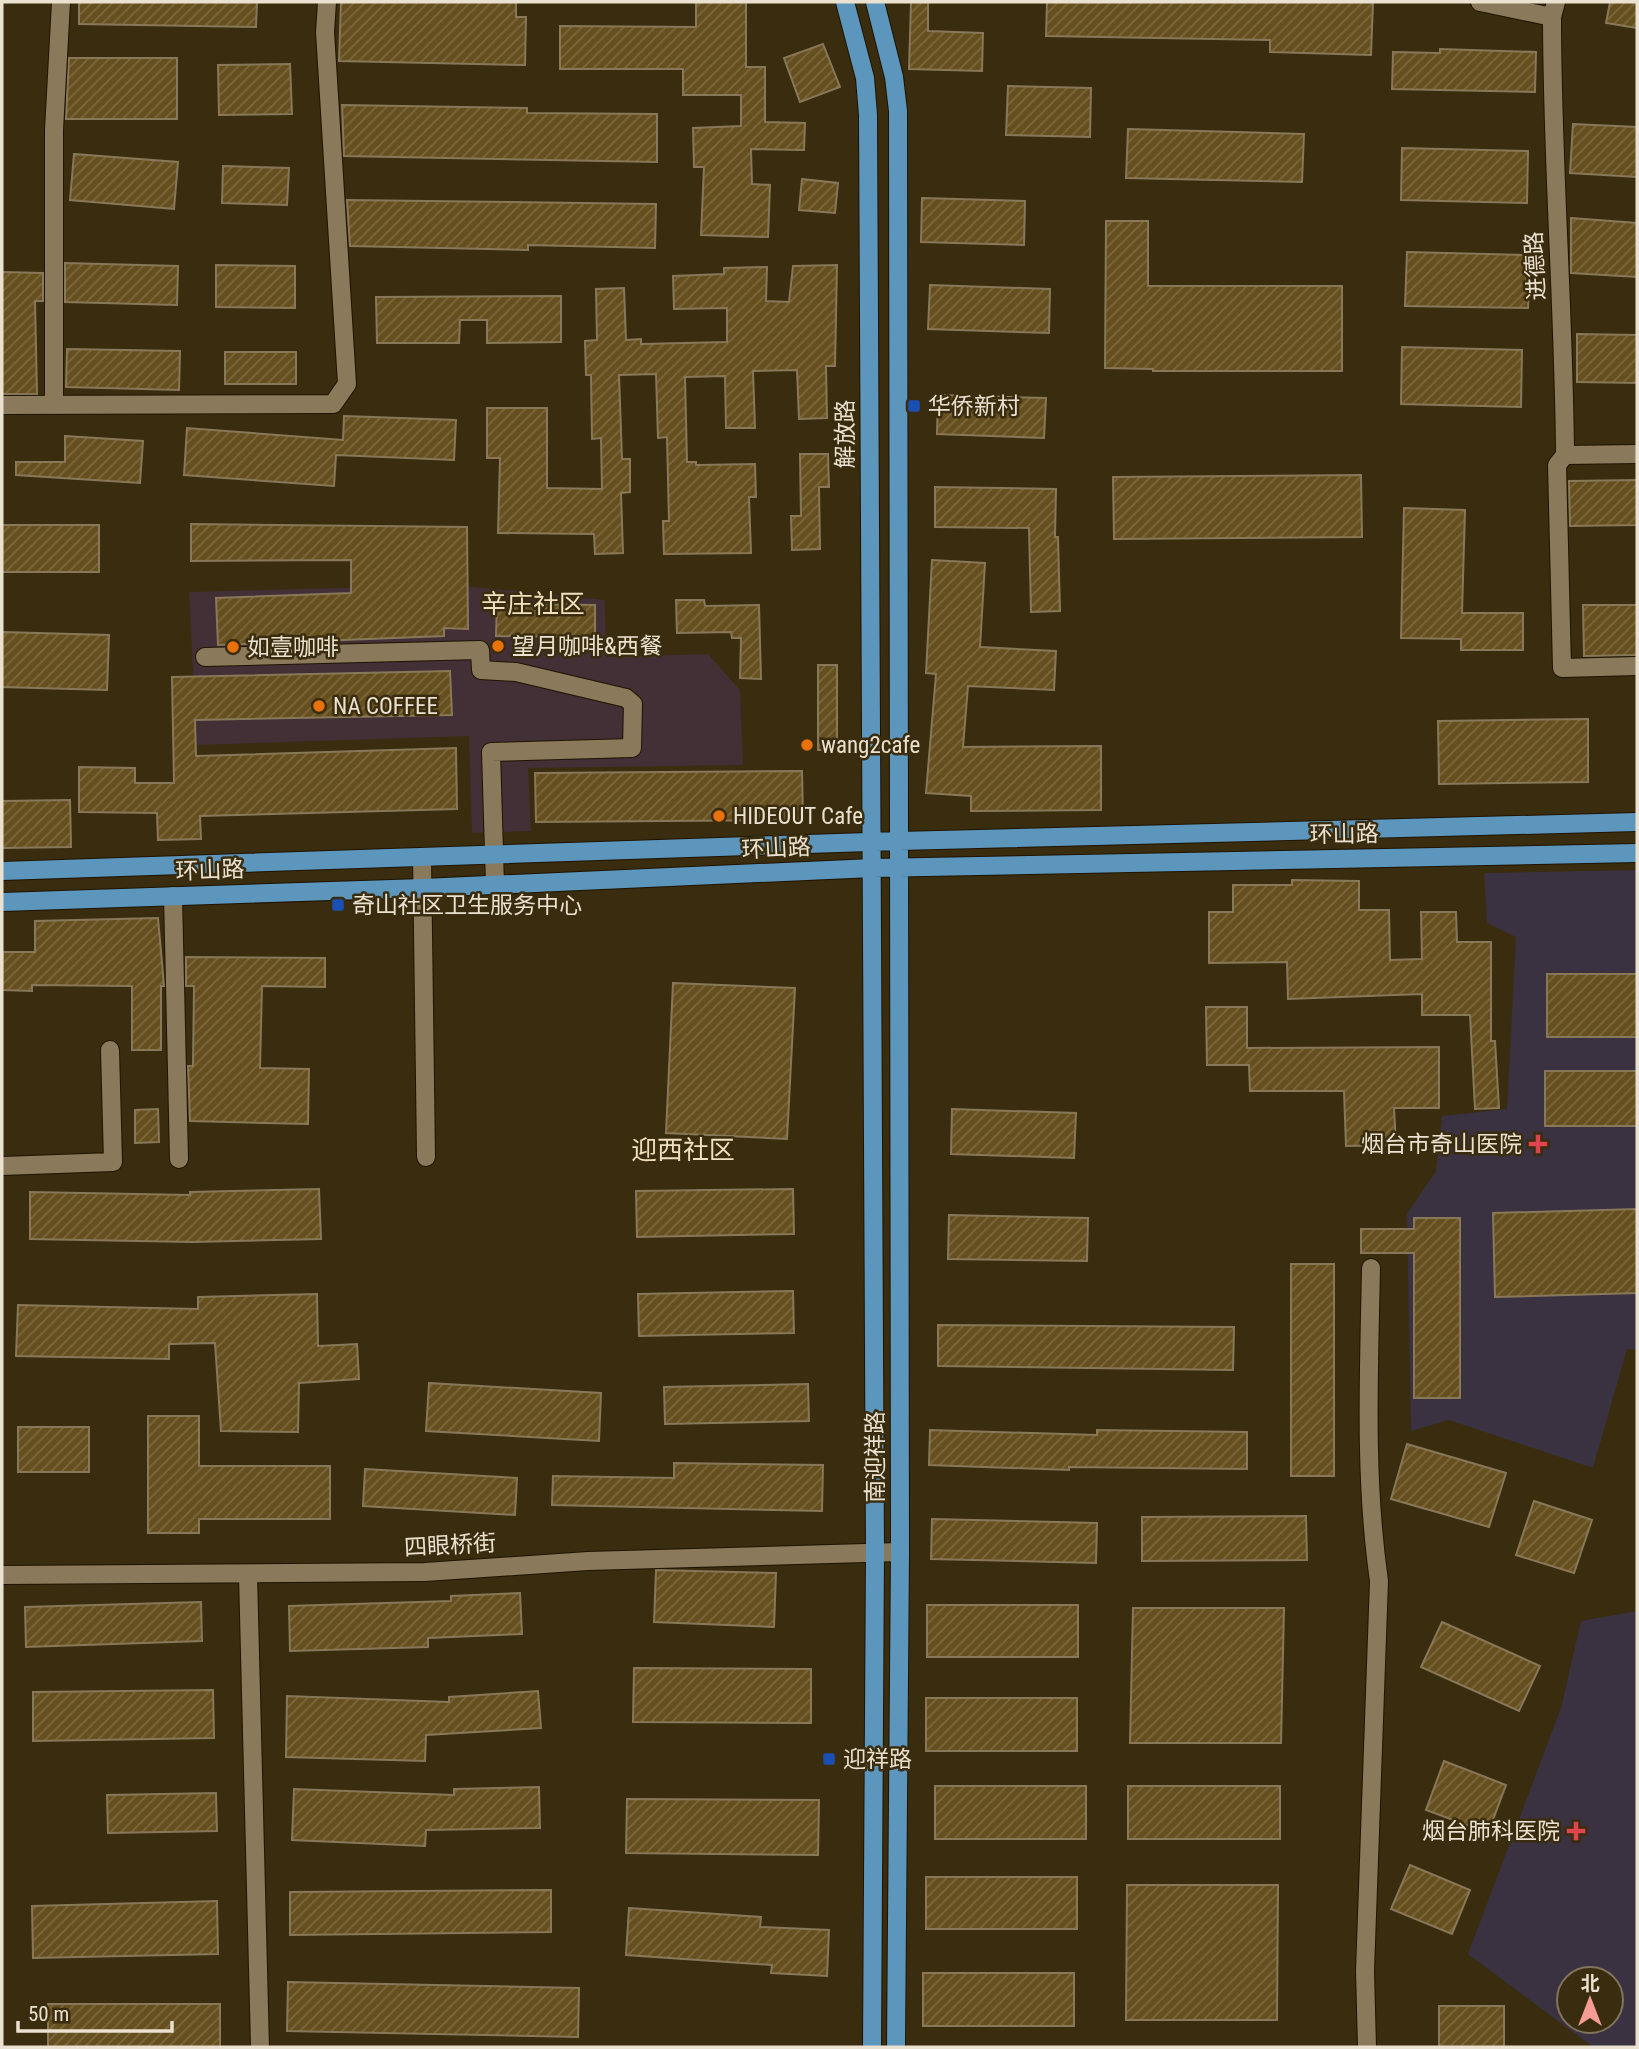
<svg xmlns="http://www.w3.org/2000/svg" width="1639" height="2049" font-family="'Roboto Condensed','Noto Sans SC',sans-serif">
	<style>
		.commercial { fill: #432f36 }
		.medical { fill: #3b3241; fill-rule: evenodd }
		.building { fill: url(#building-hatch); stroke: #887859; stroke-width: 2 }
		.lines { fill: none; stroke-linecap: round; stroke-linejoin: round }
		.minor-casing { stroke: #1f1401; stroke-width: 20 }
		.major-casing { stroke: #1f1401; stroke-width: 20 }
		.minor { stroke: #8a795a; stroke-width: 18 }
		.major { stroke: #5d96bc; stroke-width: 18 }
		.transit-dot { fill: #1a4fb4; stroke: #3a2c0e; stroke-width: 2.5 }
		.food-dot { fill: #e8710a; stroke: #3a2c0e; stroke-width: 2.5 }
		.health-dot { fill: #e0444e; stroke: #3a2c0e; stroke-width: 2.5 }
		.labels { text-anchor: middle; stroke-width: 5; stroke-linejoin: round; paint-order: stroke }
		.street-label { font-size: 23px; fill: #eae1d0; stroke: #3a2c0e }
		.poi-label { font-size: 23px; fill: #eae1d0; stroke: #3a2c0e; text-anchor: start }
		.quarter-label { font-size: 26px; fill: #f1dfbd; stroke: #3a2c0e }
	</style>
	<defs>
		<pattern id="building-hatch" width="6" height="6" patternUnits="userSpaceOnUse" patternTransform="scale(1.75)"><rect width="6" height="6" fill="#664f1e"/><path d="M-1 1l2-2M0 6l6-6M5 7l2-2" fill="none" stroke="#7c683e"/></pattern>
	</defs>
	<rect width="100%" height="100%" fill="#3a2c0e"/>
	<!-- commercial -->
	<path class="commercial" d="M454,585L605,600L606,657L708,654L740,690L743,765L528,768L531,831L472,833L469,736L197,745L189,592Z"/>
	<!-- medical -->
	<path class="medical" d="M1637,870V1350L1627,1349L1593,1468L1449,1420L1411,1431L1407,1214L1436,1171L1442,1116L1507,1109L1516,937L1487,923L1484,873Z
		M1637,1611V2047H1593L1468,1954L1561,1708L1581,1621ZM1569,1979H1611V2021H1569Z"/>
	<!-- building -->
	<path class="building" d="M79,2H257L256,27L79,24Z
		M341,2H516V17H526L525,65L339,61Z
		M696,2H746V67H765V122L805,123L804,150L751,149L752,184L770,185L768,237L701,235L704,167H694L693,128L741,126V95H683V69H560V26L696,27Z
		M911,2H928V31L983,33L982,71L909,69Z
		M1047,2H1373L1371,55L1270,52V40L1046,36Z
		M1610,2H1637V28L1606,23Z
		M823,44L840,87L800,102L784,58Z
		M1440,49L1536,52L1535,92L1392,89L1393,52L1440,53Z
		M69,58H177V119H66Z
		M290,64L292,114L219,115L218,65Z
		M1008,86L1091,88L1090,137L1006,135Z
		M342,105L527,108V113L657,114V162L344,156Z
		M1573,124L1637,127V177L1570,173Z
		M1128,129L1304,134L1302,182L1126,178Z
		M1402,148L1528,151L1527,203L1401,200Z
		M74,154L178,162L174,209L70,200Z
		M223,166L289,168L287,205L222,203Z
		M802,179L838,183L835,213L799,210Z
		M922,198L1025,201L1024,245L921,242Z
		M347,200L656,204L655,248L528,245V250L350,246Z
		M1571,218L1637,223V277L1571,273Z
		M1106,221H1148V286H1342V371H1153V369L1105,368Z
		M1407,252L1530,255L1528,308L1405,306Z
		M65,263L178,266L177,305L65,302Z
		M216,265L295,266V308L216,307Z
		M837,265L835,366H826L827,418L799,419L797,370L753,371L755,428H726L725,376L685,377L687,462H696V465L755,464L756,497H749L751,553L664,554L663,521H669L667,437L658,438L656,374L619,375L622,459H630V492L621,493L623,553L595,554L594,534L498,533L500,458H487V408H547V488L602,489L601,438L592,439L591,375H586L585,341L597,340L596,289L624,288L626,340L641,339V344L727,342V308L674,309L673,276L724,274V268L767,267L766,301L789,302L793,266Z
		M2,272L43,273V301H35L37,394H2Z
		M930,285L1050,289L1049,333L928,329Z
		M561,296V342L487,343V320H460L459,343H377L376,297Z
		M1577,334L1637,335V383L1577,382Z
		M1402,347L1522,350L1521,407L1401,404Z
		M67,349L180,351L179,390L66,387Z
		M225,352H296V384H225Z
		M938,395L1046,398L1044,438L937,434Z
		M344,416L456,420L454,460L336,455L334,486L184,475L187,428L343,440Z
		M65,436L143,441L140,483L16,475V462H65Z
		M800,454H828L829,487H819L820,549L792,550L791,516H801Z
		M1361,475L1362,537L1114,539L1113,477Z
		M1637,480V525L1570,526L1569,481Z
		M935,487L1056,489L1055,537H1058L1060,611L1031,612L1029,528L935,527Z
		M1404,508L1465,510L1462,613H1523V650H1461V639L1401,638Z
		M191,524L467,527L468,629L444,628V636L218,645L216,598L351,593V560L191,561Z
		M2,525H99V572H2Z
		M932,560L985,563L980,647L1056,651L1054,690L968,686L963,747L1101,746V810L971,811V796L926,793L936,674L926,673Z
		M676,600H704L705,606L759,605L761,679L740,678L741,638H732L731,632L677,633Z
		M497,604L595,605V637L496,636Z
		M1583,605H1637V655L1584,656Z
		M2,632L109,635L107,690L2,687Z
		M818,665H837V750H818Z
		M450,671L452,715L195,720L196,756L456,748L457,809L200,816L201,839L158,840L157,813L79,812V767L135,768V783H174L172,677Z
		M1588,719V782L1439,784L1438,721Z
		M802,771L803,820L536,822L535,773Z
		M70,800L71,847L2,848V801Z
		M1292,880L1359,881V910H1389L1390,960L1422,959L1421,912H1456L1457,942H1491V1041H1495L1499,1108L1475,1109L1470,1015H1422V994L1288,999L1287,962L1209,963V912H1233V885H1292Z
		M158,918L164,986H161V1050H132V986L32,985V991L2,990L3,952H35V921Z
		M186,957L325,958V987L262,986L260,1068L309,1069L308,1124L190,1121L188,1066H193L194,986H186Z
		M1547,974H1637V1037H1547Z
		M673,983L795,988L787,1139L666,1133Z
		M1206,1007H1247V1048L1439,1047V1108H1394L1396,1145L1346,1146L1344,1091H1250L1249,1065H1207Z
		M1545,1071H1637V1126H1545Z
		M158,1109L159,1142L135,1143V1110Z
		M952,1109L1076,1113L1074,1158L951,1154Z
		M319,1189L321,1239L192,1242L30,1239V1192L190,1195V1192Z
		M793,1189L794,1234L637,1237L636,1191Z
		M1637,1209V1293L1495,1297L1493,1213Z
		M949,1215L1088,1218L1087,1261L948,1259Z
		M1414,1218H1460V1398H1414V1253H1361V1229H1414Z
		M1291,1264H1334V1476H1291Z
		M793,1291L794,1333L639,1336L638,1294Z
		M317,1294L318,1346L357,1344L359,1379L299,1383L298,1432L221,1431L215,1343L169,1344V1359L16,1356L18,1305L198,1309V1297Z
		M938,1325L1234,1327L1233,1370L938,1366Z
		M429,1383L601,1393L599,1441L426,1431Z
		M808,1384L809,1421L665,1424L664,1387Z
		M148,1416H199V1466H330V1519H199V1533H148Z
		M18,1427H89V1472H18Z
		M930,1430L1097,1435V1430L1247,1432V1469L1069,1467V1470L929,1465Z
		M1407,1444L1506,1473L1489,1527L1391,1499Z
		M674,1463L823,1465L822,1511L552,1505L553,1476L674,1478Z
		M365,1469L517,1478L515,1515L363,1506Z
		M1534,1501L1592,1520L1574,1573L1516,1555Z
		M1306,1516L1307,1560L1142,1561V1517Z
		M932,1519L1097,1523L1096,1563L931,1559Z
		M656,1570L776,1573L774,1627L654,1622Z
		M520,1593L522,1634L428,1638V1647L290,1651L289,1606L451,1601V1596Z
		M201,1602L202,1641L26,1647L25,1607Z
		M927,1605H1078V1657H927Z
		M1133,1608H1284L1281,1743H1130Z
		M1442,1622L1540,1666L1519,1711L1421,1667Z
		M634,1668L811,1669V1723L633,1722Z
		M213,1690L214,1738L33,1741V1692Z
		M538,1691L541,1728L426,1735L425,1761L286,1757L287,1696L449,1702V1697Z
		M926,1698H1077V1751H926Z
		M1444,1761L1506,1785L1488,1833L1426,1810Z
		M935,1786H1086V1839H935Z
		M1128,1786H1280V1839H1128Z
		M539,1787L540,1828L426,1830L425,1846L292,1840L294,1789L454,1795V1789Z
		M216,1793L217,1831L108,1833L107,1795Z
		M627,1799L819,1800L818,1855L626,1853Z
		M1410,1865L1470,1890L1452,1934L1391,1909Z
		M926,1877H1077V1929H926Z
		M1127,1885H1278L1277,2020H1126Z
		M551,1890V1932L290,1935V1892Z
		M217,1901L218,1954L33,1958L32,1906Z
		M629,1908L761,1917L760,1927L829,1930L827,1976L771,1973L772,1965L626,1955Z
		M923,1973H1074V2026H923Z
		M288,1982L579,1988L578,2037L287,2031Z
		M48,2004H220V2047H48Z
		M1439,2006H1504V2047H1439Z"/>
	<g class="lines">
		<!-- minor casing -->
		<g class="minor-casing">
			<path id="minor" d="M1480,2L1552,17
				M1556,2L1552,17C1552,163 1564,309 1565,455L1637,454
				M2,405L333,404L347,384L325,32L327,2
				M54,405V130L61,2
				M1565,455L1557,465L1562,668L1637,666
				M205,657L480,650L481,670L516,672L626,698L633,704L632,748L491,752L495,885
				M422,857L426,1157
				M173,896L179,1159
				M2,1166L113,1162L110,1050
				M2,1575L425,1572L588,1561L900,1552
				M248,1575L260,2047
				M1367,2047L1365,1971L1379,1581C1364,1477 1369,1373 1371,1268"/>
		</g>
		<!-- major casing -->
		<g class="major-casing">
			<path id="major" d="M845,2L865,78L868,115L875,1552L872,2047
				M875,2L894,77L898,111L900,1552L896,2047
				M2,871L899,841L1637,822
				M2,902L423,888L873,868L1637,853"/>
		</g>
		<!-- minor -->
		<use href="#minor" class="minor"/>
		<!-- major -->
		<use href="#major" class="major"/>
	</g>
	<!-- markers -->
	<g class="transit-dot">
		<rect x="907" y="399" width="14" height="14" rx="3.5"/>
		<rect x="331" y="898" width="14" height="14" rx="3.5"/>
		<rect x="822" y="1752" width="14" height="14" rx="3.5"/>
	</g>
	<g class="food-dot">
		<circle cx="498" cy="646" r="7"/>
		<circle cx="233" cy="647" r="7"/>
		<circle cx="319" cy="706" r="7"/>
		<circle cx="807" cy="745" r="7"/>
		<circle cx="719" cy="816" r="7"/>
	</g>
	<g class="health-dot">
		<path d="M1534.5 1133.5h7v7h7v7h-7v7h-7v-7h-7v-7h7z"/>
		<path d="M1572.5 1820.5h7v7h7v7h-7v7h-7v-7h-7v-7h7z"/>
	</g>
	<g class="labels">
		<!-- street labels -->
		<g class="street-label">
			<text transform="translate(1535 266) rotate(-93)" y="8">进德路</text>
			<text transform="translate(845 434) rotate(-90)" y="8">解放路</text>
			<text transform="translate(1344 834) rotate(-1)" y="8">环山路</text>
			<text transform="translate(776 848) rotate(-3)" y="8">环山路</text>
			<text transform="translate(210 870) rotate(-2)" y="8">环山路</text>
			<text transform="translate(875 1457) rotate(-90)" y="8">南迎祥路</text>
			<text transform="translate(450 1545) rotate(-3)" y="8">四眼桥街</text>
		</g>
		<!-- poi labels -->
		<g class="poi-label">
			<text x="928" y="414">华侨新村</text>
			<text x="512" y="654">望月咖啡&amp;西餐</text>
			<text x="247" y="655">如壹咖啡</text>
			<text x="333" y="714">NA COFFEE</text>
			<text x="821" y="753">wang2cafe</text>
			<text x="733" y="824">HIDEOUT Cafe</text>
			<text x="352" y="913">奇山社区卫生服务中心</text>
			<text x="1522" y="1152" text-anchor="end">烟台市奇山医院</text>
			<text x="843" y="1767">迎祥路</text>
			<text x="1560" y="1839" text-anchor="end">烟台肺科医院</text>
		</g>
		<!-- quarter labels -->
		<g class="quarter-label">
			<text x="533" y="613">辛庄社区</text>
			<text x="683" y="1159">迎西社区</text>
		</g>
	</g>
	<!-- border -->
	<rect width="1639" height="2049" fill="none" stroke="#eae1d0" stroke-width="7"/>
	<!-- north arrow -->
	<g transform="translate(1590 2000)"><circle r="33" fill="#3a2c0e" stroke="#80745c" stroke-width="2"/>
	<path d="M0-5L12 26L0 18L-12 26Z" fill="#f59c94"/>
	<text y="-10" font-size="19" font-weight="bold" text-anchor="middle" fill="#eae1d0">北</text>
	</g>
	<!-- scale -->
	<path d="M18 2021v10h154v-10" fill="none" stroke="#eae1d0" stroke-width="3.5"/>
	<text x="28" y="2021" font-size="21" fill="#eae1d0" stroke="#3a2c0e" stroke-width="5" paint-order="stroke">50 m</text>
</svg>
